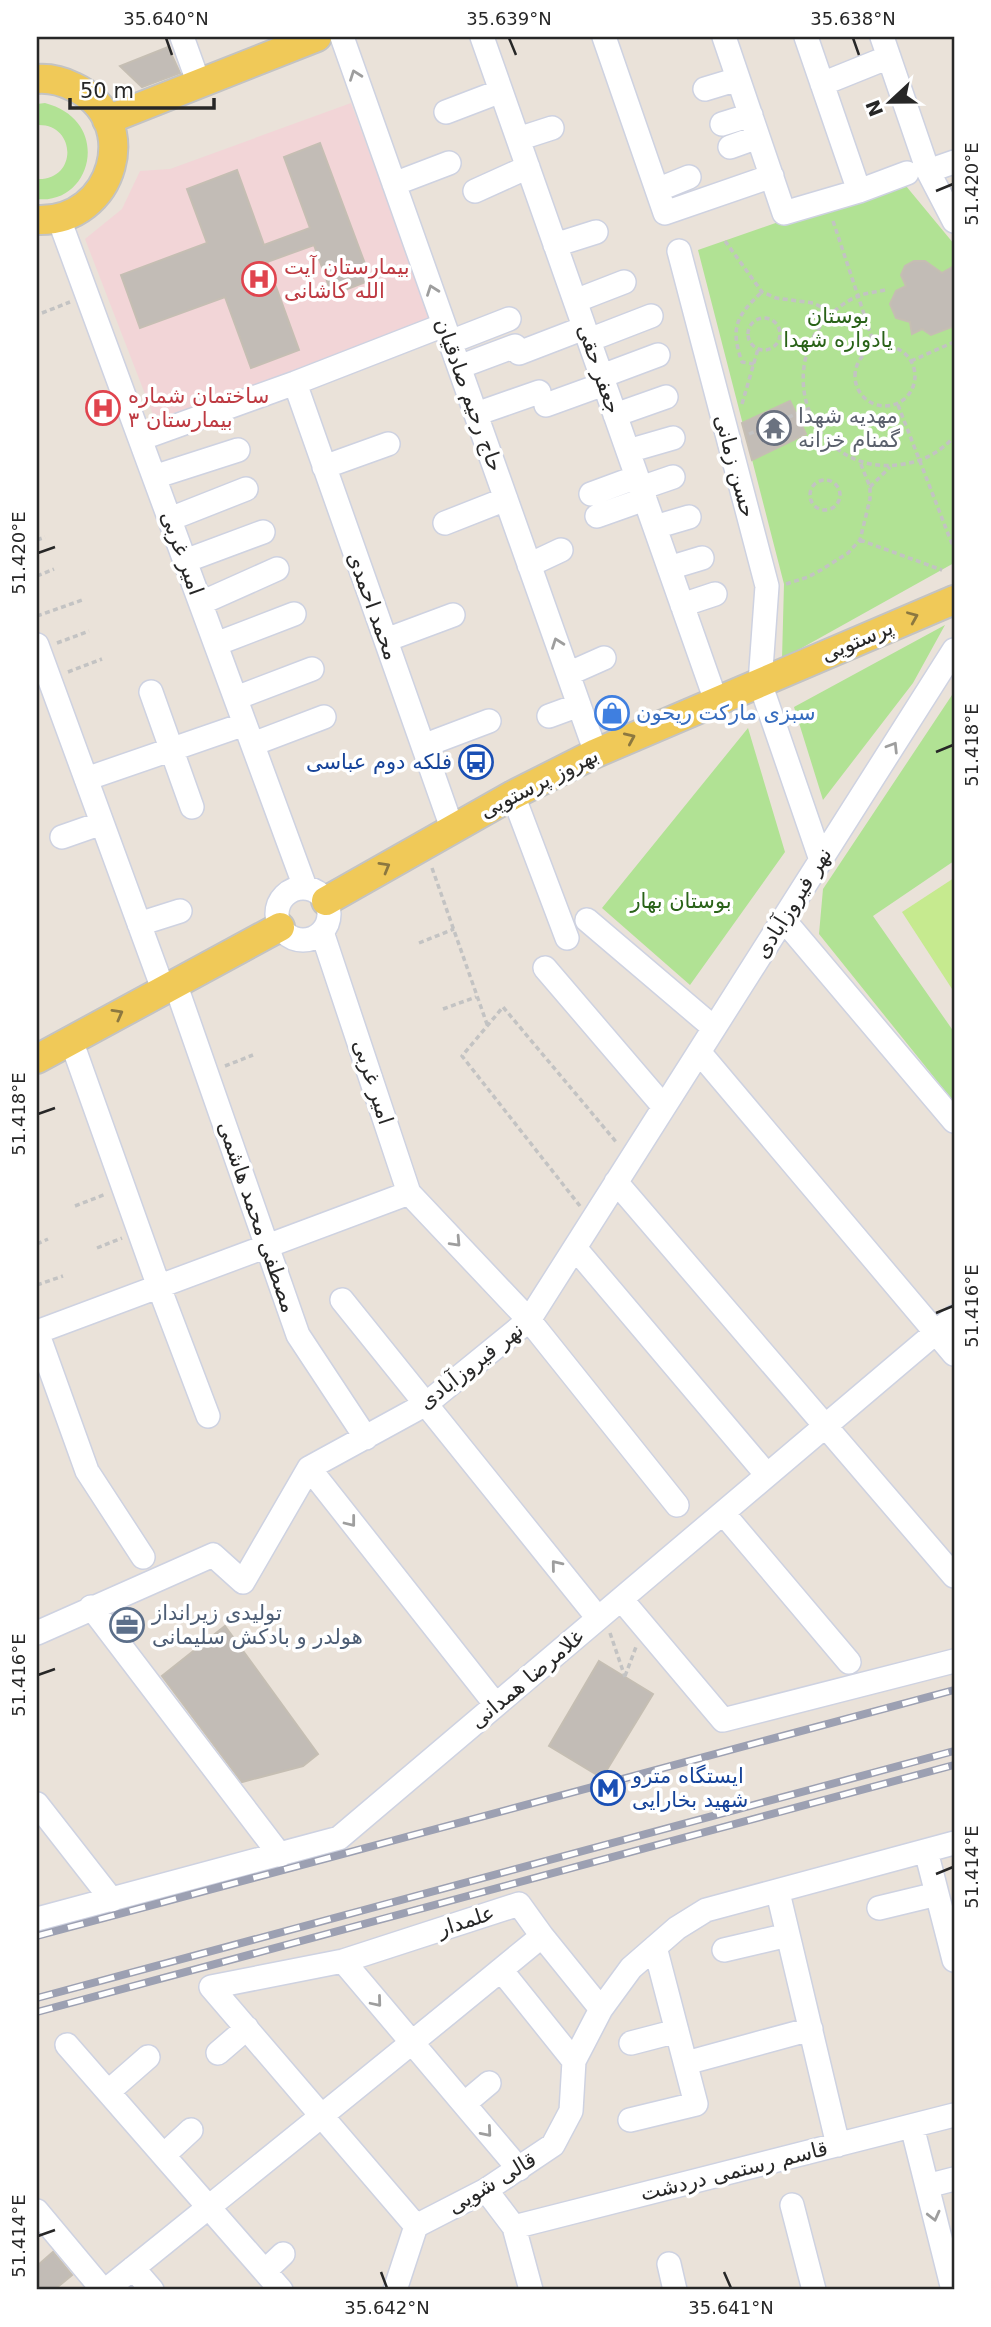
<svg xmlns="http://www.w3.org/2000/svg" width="991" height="2327" font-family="'DejaVu Sans',Cairo,sans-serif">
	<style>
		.medical { fill: #f2d5d7 }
		.green { fill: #b1e294 }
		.pitch { fill: #c6ea8f }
		.building { fill: #c2bcb6; stroke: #c5beb3; stroke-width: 2 }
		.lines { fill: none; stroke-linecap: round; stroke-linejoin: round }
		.minor-casing { stroke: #ced2e1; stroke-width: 26 }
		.major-casing { stroke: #c3c3c3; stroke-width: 32 }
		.path { stroke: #c3c3c3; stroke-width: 3.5; stroke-dasharray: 5 3.5; stroke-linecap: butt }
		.minor { stroke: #fff; stroke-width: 23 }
		.major { stroke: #f0c958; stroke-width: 28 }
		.rail-casing { stroke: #9ca0b2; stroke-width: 8 }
		.rail { stroke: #fff; stroke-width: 5; stroke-dasharray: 16; stroke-linecap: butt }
		.oneway { stroke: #9e9e9e }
		.oneway2 { stroke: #8c7840 }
		.ticks { fill: none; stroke: #272727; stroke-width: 2.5 }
		.labels { text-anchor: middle; stroke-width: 7; stroke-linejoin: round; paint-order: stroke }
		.health-label { font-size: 21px; fill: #be3a42; stroke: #fff; text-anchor: start }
		.park-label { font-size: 21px; fill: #2a6319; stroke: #fff }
		.street-label { font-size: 21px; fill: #272727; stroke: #fff }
		.worship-label { font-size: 21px; fill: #5b616d; stroke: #fff; text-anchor: start }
		.shop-label { font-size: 21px; fill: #366cbe; stroke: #fff; text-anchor: start }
		.transit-label { font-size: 21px; fill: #164399; stroke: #fff; text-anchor: end }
		.service-label { font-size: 21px; fill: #4e5e75; stroke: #fff; text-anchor: start }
		.neatline { fill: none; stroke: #272727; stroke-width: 2.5 }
		.ticks-label { font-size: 18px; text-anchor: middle; fill: #272727 }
	</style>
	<rect width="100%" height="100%" fill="#eae2d9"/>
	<!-- medical -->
	<path class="medical" d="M351,103L431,319L157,425L85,239L122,209L140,171L170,169Z"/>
	<!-- green -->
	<path class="green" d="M45,103C113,121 92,205 37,199V179C78,181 77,123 37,125V104Z
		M906,186L954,244V563L782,659L784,584L698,250L827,205Z
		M945,625L913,683L823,800L794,707Z
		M952,695L954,699V861L873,916L954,1032V1102L819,934L823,889Z
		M748,728L785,852L690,985L602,908Z"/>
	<!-- pitch -->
	<path class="pitch" d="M954,878V992L902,912Z"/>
	<!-- building -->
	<path class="building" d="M168,47L180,73L142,87L120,66Z
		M320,143L371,280L332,295L314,245L267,262L299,350L251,368L225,297L140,328L121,275L207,243L187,189L237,170L264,245L310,228L284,157Z
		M914,261H925L942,273L954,266V326L931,335L922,329L912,334L910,322L896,318L890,304L896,291L906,286L901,275L905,266Z
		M790,401L806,434L752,460L742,423Z
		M225,1626L318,1754L303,1766L242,1782L162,1676Z
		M599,1661L653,1694L602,1778L549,1746Z
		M53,2252L72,2275L54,2290H37V2266Z"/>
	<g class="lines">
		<!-- minor casing -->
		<g class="minor-casing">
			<path id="minor" d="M182,37L199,84
				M342,37L596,753
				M482,37L716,701
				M604,37L665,213L772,176
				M724,37L784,213L859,191L907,173
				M806,37L859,191
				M882,37L928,171L954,221
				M822,84L889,57
				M705,89L738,79
				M446,112L501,91
				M722,124L751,115
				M518,139L552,128
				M730,147L758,137
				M928,171L954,162
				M394,184L449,163
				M657,190L689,177
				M475,191L528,167
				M59,219L305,887
				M555,245L596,232
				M679,251L767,586L760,683L821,860
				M575,301L624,282
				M589,340L651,316
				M450,342L509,319
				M519,353L584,328
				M459,367L515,346
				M602,376L658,355
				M295,383L452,828
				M546,405L604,384
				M476,414L539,392
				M615,415L666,397
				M140,439L295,383L444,325
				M628,451L673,438
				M324,467L388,444
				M154,477L238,450
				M641,488L673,477
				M591,494L637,477
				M597,516L645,499
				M170,519L246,489
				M445,523L506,499
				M655,527L689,517
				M185,561L263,532
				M529,565L561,550
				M669,568L702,558
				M201,603L277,569
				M682,605L715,594
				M386,640L453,615
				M216,644L294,614
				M37,645L163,989
				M568,674L604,658
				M151,692L192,807
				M236,698L312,669
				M549,716L579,705
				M253,744L324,717
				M423,746L489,721
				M86,779L245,724
				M513,795L567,938
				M62,837L102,823
				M277 914a26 26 0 1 1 52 0a26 26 0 1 1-52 0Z
				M783,919L954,1121
				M587,920L714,1028
				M139,924L180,911
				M322,932L409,1193L529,1320L677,1505
				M545,968L664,1107
				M175,983L298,1335L366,1438
				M71,1040L159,1287L208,1416
				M699,1052L954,1354
				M616,1182L954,1576
				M575,1248L767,1475
				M342,1300L598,1618
				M309,1468L496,1705
				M723,1513L849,1662
				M143,1557L87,1471L37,1332L409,1193
				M621,1599L723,1720L954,1661
				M91,1607L280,1855
				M37,1633L213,1555L243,1582L309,1468L426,1404L529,1320L954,650
				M37,1804L112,1900
				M926,1851L954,1960
				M780,1901L838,2145
				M879,1908L937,1894
				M37,1919L339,1838L954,1317
				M542,1936L601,2009
				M724,1950L788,1935
				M343,1961L519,2169
				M501,1970L574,2061
				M631,2043L677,2031
				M67,2045L281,2290
				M218,2053L247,2028
				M686,2063L811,2029
				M108,2092L148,2057
				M464,2104L489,2083
				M630,2120L696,2104L655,1947
				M912,2126L953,2290
				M164,2155L191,2130
				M927,2186L954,2179
				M486,2190L514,2227L531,2290
				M792,2205L814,2290
				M37,2211L103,2290
				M514,2227L954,2115
				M669,2264L675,2290
				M133,2268L152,2290
				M265,2271L283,2254
				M106,2290C252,2172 398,2055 542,1936L519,1904L343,1961L211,1987C279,2067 348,2146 416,2226
				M395,2290L416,2226L486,2190L553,2145L571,2111L574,2061L601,2009L631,1968L677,1928L706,1910L954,1843"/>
		</g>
		<!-- major casing -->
		<g class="major-casing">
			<path id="major" d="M37,79C50,78 62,81 74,87C143,119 115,223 37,220
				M107,120L317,37
				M326,901L513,795L596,753L954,600
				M37,1059L280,927"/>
		</g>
		<!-- path -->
		<path class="path" d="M833,221L875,347
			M725,241L762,292L776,298L813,303L832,312
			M885,290C876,292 866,293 858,296C846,301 833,311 824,321C773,384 822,479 904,464C924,461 940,452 954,437
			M42,313L70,302
			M748 334a16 16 0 1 1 32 0a16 16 0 1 1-32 0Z
			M855 376a30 30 0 1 1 60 0a30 30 0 1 1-60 0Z
			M911,361L954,342
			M754,364L742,362C730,328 736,316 762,292
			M742,404L758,349
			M898,405L954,549
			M749,434L808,409
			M810 495a15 15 0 1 1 30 0a15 15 0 1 1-30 0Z
			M870,487L890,467
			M37,503H38
			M37,540L45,537
			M860,540L942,570
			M37,576L54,569
			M786,584L808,577L821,570L848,553L860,540L870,499V487L860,462
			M37,616L85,599
			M57,643L89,631
			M68,672L102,659
			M432,868L488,1027
			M419,943L454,929
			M443,1009L476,997
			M225,1066L253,1055
			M75,1206L106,1194
			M580,1206L462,1056L503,1007L617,1143
			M37,1244L48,1239
			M97,1248L122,1238
			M37,1285L63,1276
			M610,1633L625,1677
			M625,1676L636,1647"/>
		<!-- minor -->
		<use href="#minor" class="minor"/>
		<!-- major -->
		<use href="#major" class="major"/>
		<!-- rail casing -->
		<g class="rail-casing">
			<path id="rail" d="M37,1936L954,1690
				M37,1998L954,1751
				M37,2012L954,1765"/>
		</g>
		<!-- rail -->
		<use href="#rail" class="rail"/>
	</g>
	<!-- one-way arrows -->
	<defs><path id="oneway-chevron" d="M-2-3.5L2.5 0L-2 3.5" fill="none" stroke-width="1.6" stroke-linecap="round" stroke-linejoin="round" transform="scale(1.75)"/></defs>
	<g class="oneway">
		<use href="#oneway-chevron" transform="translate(355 75) rotate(-110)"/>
		<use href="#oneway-chevron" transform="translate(432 290) rotate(-110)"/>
		<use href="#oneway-chevron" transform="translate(557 643) rotate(-110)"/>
		<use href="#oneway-chevron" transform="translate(893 747) rotate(-58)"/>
		<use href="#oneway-chevron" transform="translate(456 1242) rotate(47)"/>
		<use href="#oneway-chevron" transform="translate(351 1522) rotate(52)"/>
		<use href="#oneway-chevron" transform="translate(556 1565) rotate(-129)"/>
		<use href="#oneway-chevron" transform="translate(377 2002) rotate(50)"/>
		<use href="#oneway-chevron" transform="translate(487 2132) rotate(49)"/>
		<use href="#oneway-chevron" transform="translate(934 2216) rotate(76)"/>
	</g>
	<g class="oneway2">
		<use href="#oneway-chevron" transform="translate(913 617) rotate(-23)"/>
		<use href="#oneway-chevron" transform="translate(630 738) rotate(-24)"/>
		<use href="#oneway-chevron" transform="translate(385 867) rotate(-30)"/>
		<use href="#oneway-chevron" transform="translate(118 1014) rotate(-29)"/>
	</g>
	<!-- ticks -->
	<path class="ticks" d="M166,38L172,55M509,38L516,55M853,38L859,55M936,191L953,184M38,553L55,547M936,752L953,745M38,1114L55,1108M936,1313L953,1306M38,1675L55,1669M936,1874L953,1867M38,2236L55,2230M381,2272L387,2288M724,2272L731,2288"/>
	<!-- icons -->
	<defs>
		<g id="hospital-ring" transform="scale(1.75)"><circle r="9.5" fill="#fff" stroke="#e0444e" stroke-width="1.5"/><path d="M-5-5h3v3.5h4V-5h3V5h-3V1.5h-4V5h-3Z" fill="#e0444e"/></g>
		<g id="temple-ring" transform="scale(1.75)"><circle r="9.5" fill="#fff" stroke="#6b7280" stroke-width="1.5"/><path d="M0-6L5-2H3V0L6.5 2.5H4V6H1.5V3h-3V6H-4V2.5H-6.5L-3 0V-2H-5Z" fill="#6b7280"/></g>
		<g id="shop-ring" transform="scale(1.75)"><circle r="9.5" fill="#fff" stroke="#3f7fe0" stroke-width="1.5"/><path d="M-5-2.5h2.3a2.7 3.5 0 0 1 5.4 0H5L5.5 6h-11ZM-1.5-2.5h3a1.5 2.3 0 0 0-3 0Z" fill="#3f7fe0"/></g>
		<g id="bus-ring" transform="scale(1.75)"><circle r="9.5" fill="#fff" stroke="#1a4fb4" stroke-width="1.5"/><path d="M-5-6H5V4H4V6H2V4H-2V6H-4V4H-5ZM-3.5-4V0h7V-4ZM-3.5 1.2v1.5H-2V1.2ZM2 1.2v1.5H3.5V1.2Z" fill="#1a4fb4"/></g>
		<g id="office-ring" transform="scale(1.75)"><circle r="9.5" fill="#fff" stroke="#5c6f8a" stroke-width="1.5"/><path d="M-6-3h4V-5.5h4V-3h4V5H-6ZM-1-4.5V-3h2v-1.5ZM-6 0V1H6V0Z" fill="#5c6f8a"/></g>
		<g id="metro-ring" transform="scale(1.75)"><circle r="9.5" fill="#fff" stroke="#1a4fb4" stroke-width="1.5"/><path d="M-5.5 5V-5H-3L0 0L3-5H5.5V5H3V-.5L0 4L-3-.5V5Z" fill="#1a4fb4"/></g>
	</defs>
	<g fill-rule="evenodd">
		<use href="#hospital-ring" x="259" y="279"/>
		<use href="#hospital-ring" x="103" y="408"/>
		<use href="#temple-ring" x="774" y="428"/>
		<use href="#shop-ring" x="612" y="713"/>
		<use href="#bus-ring" x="476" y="762"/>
		<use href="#office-ring" x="127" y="1625"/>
		<use href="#metro-ring" x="608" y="1788"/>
	</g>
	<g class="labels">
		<!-- health labels -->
		<g class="health-label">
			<text x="284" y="274">بیمارستان آیت<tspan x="284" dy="24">الله کاشانی</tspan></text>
			<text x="128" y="403">ساختمان شماره<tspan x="128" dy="24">۳ بیمارستان</tspan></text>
		</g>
		<!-- park labels -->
		<g class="park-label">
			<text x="838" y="323">بوستان<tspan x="838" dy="24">یادواره شهدا</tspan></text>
			<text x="681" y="908">بوستان بهار</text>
		</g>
		<!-- street labels -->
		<g class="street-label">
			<text transform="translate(599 369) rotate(71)" y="7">جعفر حقی</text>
			<text transform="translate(469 395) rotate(70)" y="7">حاج رحیم صادقیان</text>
			<text transform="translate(735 466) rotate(75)" y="7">حسن زمانی</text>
			<text transform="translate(182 553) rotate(70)" y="7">امیر غربی</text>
			<text transform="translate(373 606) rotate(70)" y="7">محمد احمدی</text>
			<text transform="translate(857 641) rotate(-23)" y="7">پرستویی</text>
			<text transform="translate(539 783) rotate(-27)" y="7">بهروز پرستویی</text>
			<text transform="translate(793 903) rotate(-58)" y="7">نهر فیروزآبادی</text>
			<text transform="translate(373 1082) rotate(72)" y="7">امیر غربی</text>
			<text transform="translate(257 1217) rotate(71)" y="7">مصطفی محمد هاشمی</text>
			<text transform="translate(471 1366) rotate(-38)" y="7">نهر فیروزآبادی</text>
			<text transform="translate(527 1679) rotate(-40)" y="7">غلامرضا همدانی</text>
			<text transform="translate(466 1921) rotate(-18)" y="7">علمدار</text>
			<text transform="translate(734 2171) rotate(-14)" y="7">قاسم رستمی دردشت</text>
			<text transform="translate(492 2183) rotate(-31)" y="7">قالی شویی</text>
		</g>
		<!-- worship labels -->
		<g class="worship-label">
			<text x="798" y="423">مهدیه شهدا<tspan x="798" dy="24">گمنام خزانه</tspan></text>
		</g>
		<!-- shop labels -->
		<g class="shop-label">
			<text x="636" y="720">سبزی مارکت ریحون</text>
		</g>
		<!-- transit labels -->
		<g class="transit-label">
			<text x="452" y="769">فلکه دوم عباسی</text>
			<text x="632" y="1783" text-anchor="start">ایستگاه مترو<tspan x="632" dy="24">شهید بخارایی</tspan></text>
		</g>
		<!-- service labels -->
		<g class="service-label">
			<text x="152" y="1620">تولیدی زیرانداز<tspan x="152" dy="24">هولدر و بادکش سلیمانی</tspan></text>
		</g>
	</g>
	<!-- border -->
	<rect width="991" height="2327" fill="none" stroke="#ffffff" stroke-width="77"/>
	<!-- north arrow -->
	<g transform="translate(890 102) rotate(248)" stroke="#ffffff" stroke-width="5" paint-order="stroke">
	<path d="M0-5L12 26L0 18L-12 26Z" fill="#272727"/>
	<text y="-10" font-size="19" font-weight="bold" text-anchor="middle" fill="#272727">N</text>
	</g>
	<!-- scale -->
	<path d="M70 98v10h144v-10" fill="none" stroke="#272727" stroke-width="3.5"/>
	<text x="80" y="98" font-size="21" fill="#272727" stroke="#ffffff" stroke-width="5" paint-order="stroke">50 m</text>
	<rect x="38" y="38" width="915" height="2250" class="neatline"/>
	<g class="ticks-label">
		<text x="166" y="25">35.640°N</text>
		<text x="509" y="25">35.639°N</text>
		<text x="853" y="25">35.638°N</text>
		<text transform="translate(972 184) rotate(-90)" y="6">51.420°E</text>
		<text transform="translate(19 553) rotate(-90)" y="6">51.420°E</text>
		<text transform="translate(972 745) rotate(-90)" y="6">51.418°E</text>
		<text transform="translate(19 1114) rotate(-90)" y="6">51.418°E</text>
		<text transform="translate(972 1306) rotate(-90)" y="6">51.416°E</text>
		<text transform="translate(19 1675) rotate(-90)" y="6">51.416°E</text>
		<text transform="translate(972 1867) rotate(-90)" y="6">51.414°E</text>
		<text transform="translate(19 2236) rotate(-90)" y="6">51.414°E</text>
		<text x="387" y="2314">35.642°N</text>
		<text x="731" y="2314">35.641°N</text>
	</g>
</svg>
